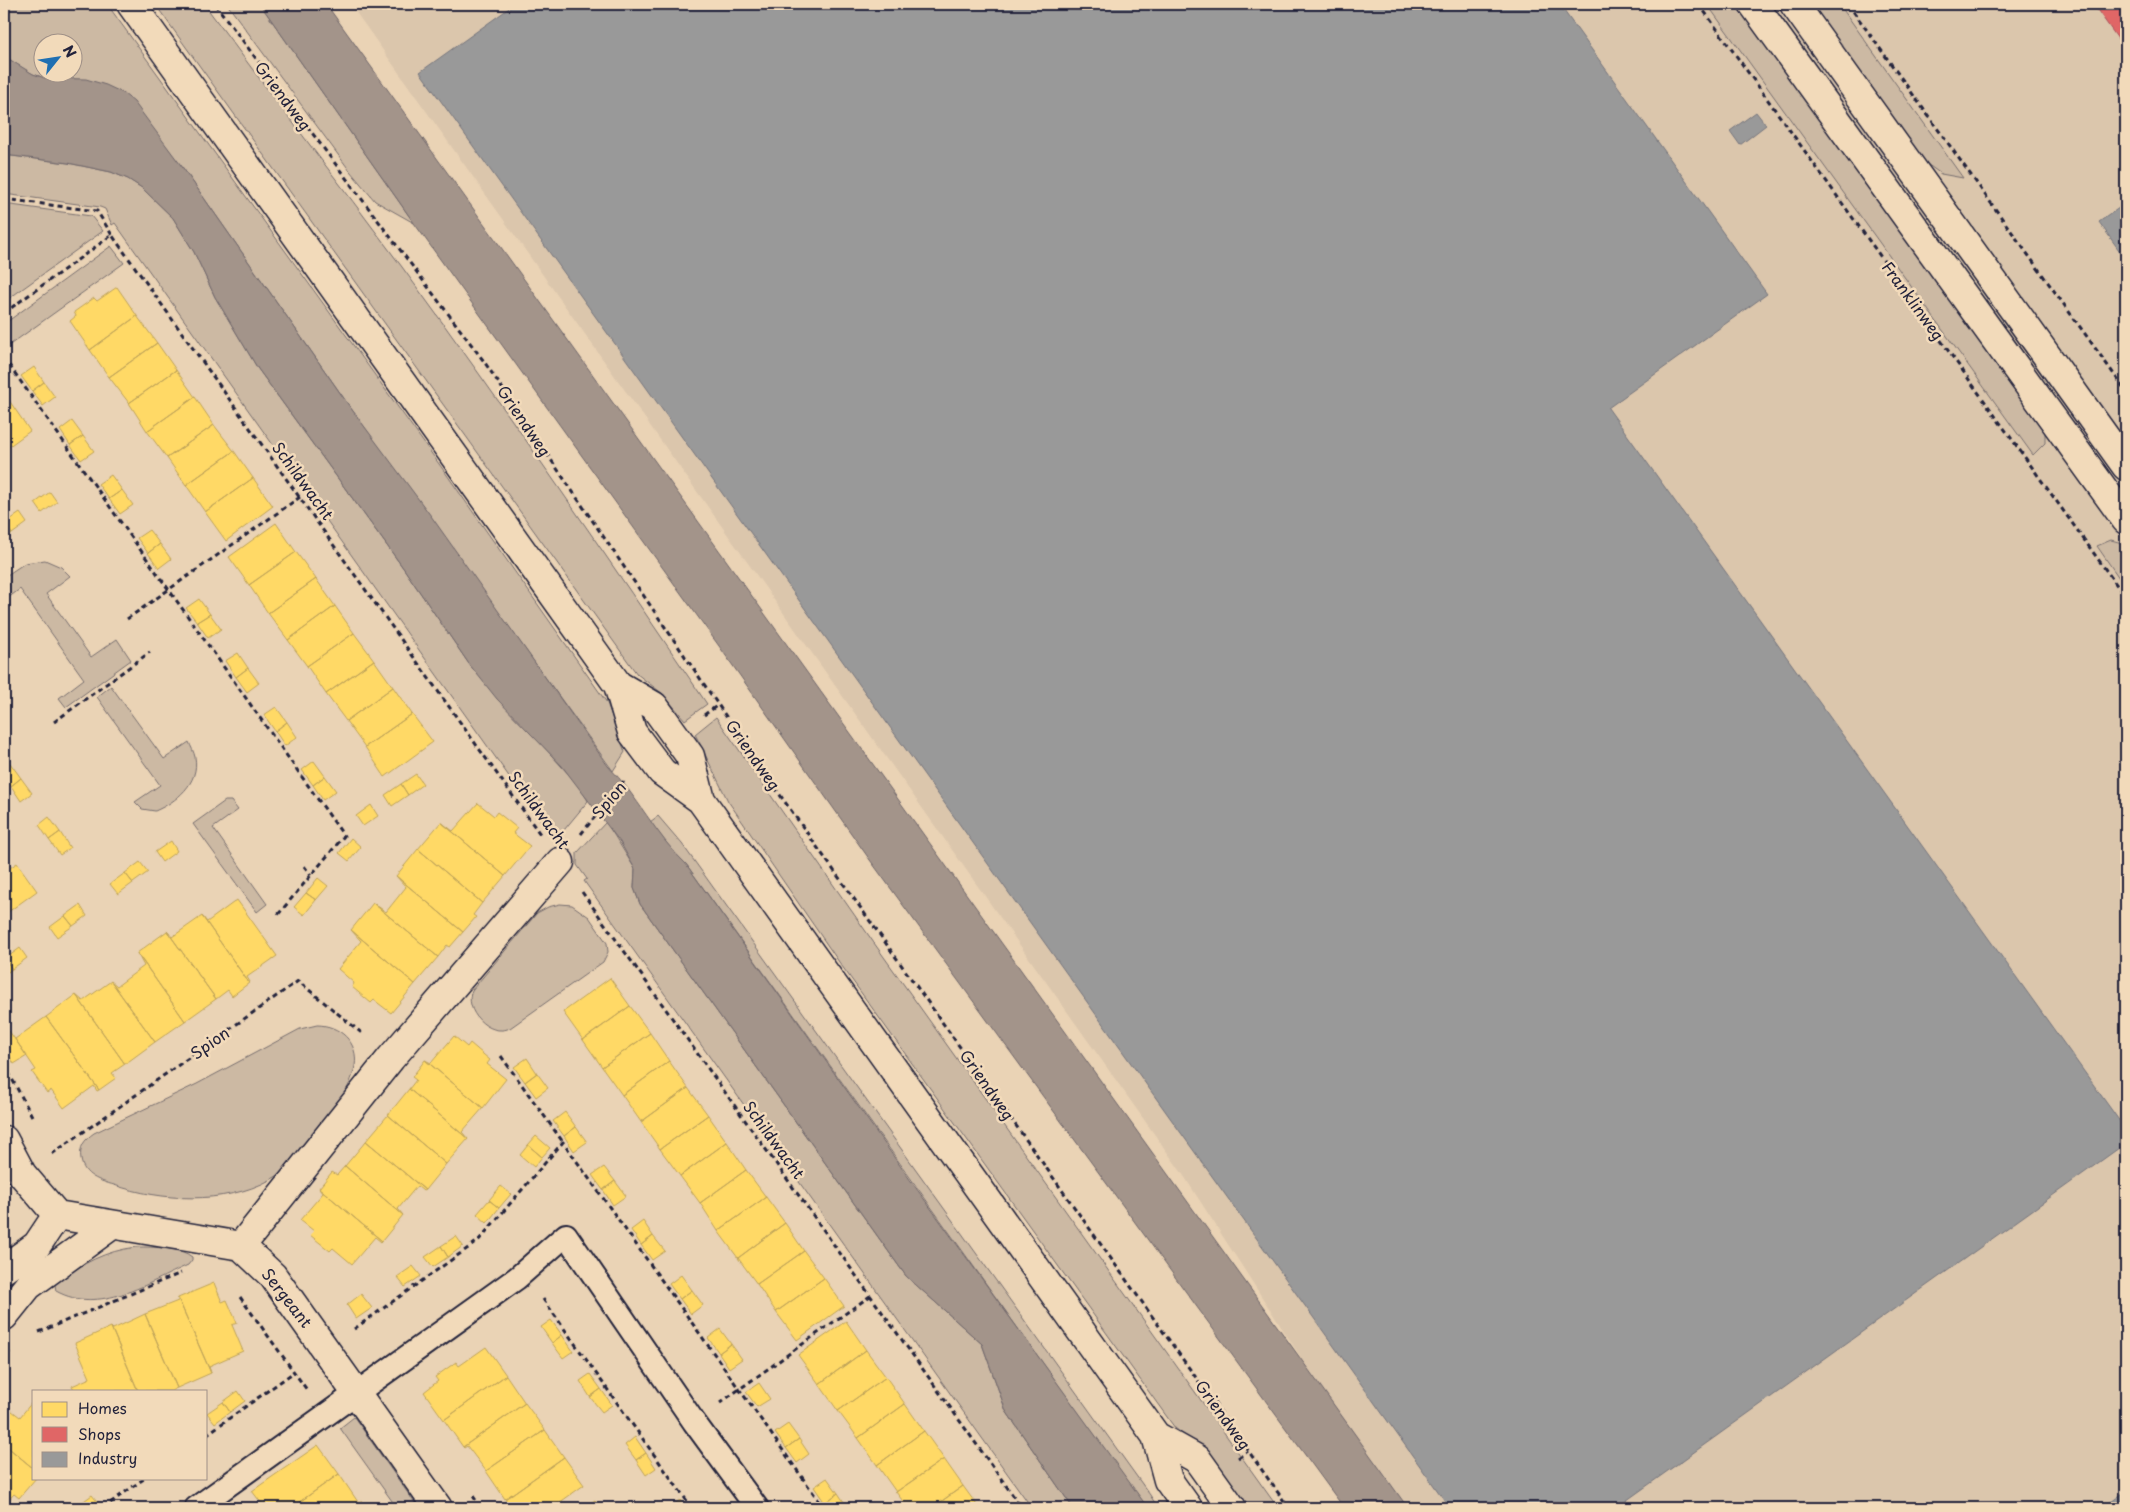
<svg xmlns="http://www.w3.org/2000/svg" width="2130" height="1512" font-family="'Playpen Sans',sans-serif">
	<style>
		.built { fill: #dbc6ac }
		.green { fill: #ccb9a3; stroke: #776e6f; fill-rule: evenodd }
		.water { fill: #a3948a; stroke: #6f666a }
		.homes { fill: #ffd966; stroke: #bda259 }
		.shops { fill: #e06666; stroke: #a75259 }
		.industry { fill: #999; stroke: #75757d }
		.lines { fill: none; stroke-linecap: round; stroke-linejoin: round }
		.lane-casing { stroke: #22223b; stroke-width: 26 }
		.street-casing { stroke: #22223b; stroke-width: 31 }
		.path { stroke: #22223b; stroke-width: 3; stroke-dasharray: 5 4; stroke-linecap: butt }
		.lane { stroke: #f2daba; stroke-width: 22 }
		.street { stroke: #f2daba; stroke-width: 28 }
		.labels { text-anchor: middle; stroke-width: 5; stroke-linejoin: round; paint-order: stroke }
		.street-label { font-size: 16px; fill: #22223b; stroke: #f2daba }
	</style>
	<rect width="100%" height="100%" fill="#ead3b5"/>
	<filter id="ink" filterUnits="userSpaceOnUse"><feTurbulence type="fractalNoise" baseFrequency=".02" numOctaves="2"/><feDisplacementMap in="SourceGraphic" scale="10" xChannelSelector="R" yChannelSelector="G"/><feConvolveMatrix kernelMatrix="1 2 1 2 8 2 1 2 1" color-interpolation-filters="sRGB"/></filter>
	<g filter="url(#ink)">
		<!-- built -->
		<path class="built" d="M350,4H2126V1508H1398L1182,1173Z"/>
		<!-- green -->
		<path class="green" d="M4,4H107L447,475L607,703L625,752L613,771L350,407L183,168L167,148L45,78L33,74L4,57ZM42,42H72V72H42Z
			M155,4H204C269,93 337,179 402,267C507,410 607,557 707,704L685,720L663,694L637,674Z
			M227,4H260L414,223L375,201L350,171Z
			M1707,4H1740L2045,428V443L2033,455Z
			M1807,4H1839L1963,178L1941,174L1927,164L1924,167Z
			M4,155L68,163L111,172L128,179L142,188L173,218L194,252L215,297L258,369L404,569L469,664L580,787L588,801L555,841L115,223L112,225L105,209L100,207L4,194Z
			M4,204L91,216L103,231L4,302Z
			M111,246L124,263L4,349V324Z
			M2111,540L2126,544V588L2097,546Z
			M45,560L61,567L70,576L46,594L91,657L117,639L131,660L66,707L59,698L84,679L20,589L4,601V577L25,563Z
			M111,686L164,759L189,742C191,747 194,752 195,757C200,783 176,802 155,811L142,809L135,802L160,785L97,697Z
			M716,717L874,943L1278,1508H1244L1210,1457L1175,1428L839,962L728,801L695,734Z
			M225,801H231L238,810L213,828L267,904L257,912L193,824Z
			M658,816L682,844L1150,1495L1158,1508H1148L1137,1495L686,864L674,853L650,822Z
			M606,822L635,869L634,888L640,904L906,1276L982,1344L1006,1411L1073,1508H1032L584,881L587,879L577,865V853Z
			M560,904L572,905L589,917L607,943L608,952L603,962L510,1028C489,1038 463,1010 472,990L537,913L548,907Z
			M317,1025C339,1025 359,1042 355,1066C351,1090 331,1113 317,1131C303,1149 290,1170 270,1180C223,1205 162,1201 114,1185C100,1181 83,1176 81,1159C79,1147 84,1140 94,1133L197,1084L300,1029Z
			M137,1247C152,1247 181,1247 192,1257V1260L188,1265C148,1283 99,1315 56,1291L55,1285L57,1282C83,1263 105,1251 137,1247Z
			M354,1417L417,1506L415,1508H397L340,1428Z"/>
		<!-- water -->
		<path class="water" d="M260,4H326L1408,1508H1344L870,860L719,646L414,223Z
			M4,56L33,74L45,78L86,79L106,85L123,93L134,102L183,168L350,407L431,516L608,766C638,796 655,835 686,864L911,1181L1148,1508H1073L1006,1411L982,1344L906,1276L640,904L634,888L635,869L620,842L562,766L497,699L469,664L404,569L258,369L215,297L194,252L173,218L142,188L128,179L111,172L68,163L4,155Z"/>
		<!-- homes -->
		<path class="homes" d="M117,287L137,316L90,350L70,321L76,316L74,312L94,298L97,301Z
			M137,316L157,343L109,377L90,350Z
			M157,343L176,370L129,403L109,377Z
			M34,367L44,382L32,391L21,376Z
			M176,370L195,397L147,431L129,403Z
			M44,382L55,397L43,406L32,391Z
			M4,393L30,431L4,450Z
			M195,397L214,425L167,458L147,431Z
			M72,421L83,436L70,445L60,430Z
			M214,425L234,451L186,485L167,458Z
			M83,436L94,451L81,460L70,445Z
			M234,451L253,478L205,512L186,485Z
			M111,475L122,490L109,499L98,484Z
			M253,478L273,506L226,541L205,512Z
			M122,490L133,505L120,514L109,499Z
			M50,492L57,502L42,513L35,503Z
			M20,513L27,523L12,534L4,524Z
			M276,523L296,552L249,585L229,557Z
			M4,524L12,534L4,540Z
			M149,530L160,544L148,553L137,538Z
			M160,544L171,559L159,568L148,553Z
			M296,552L316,579L268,613L249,585Z
			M316,579L335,606L288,640L268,613Z
			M199,599L210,614L197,622L186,608Z
			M335,606L354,633L307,666L288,640Z
			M210,614L221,629L208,638L197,622Z
			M354,633L374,660L326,694L307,666Z
			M238,653L248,668L236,677L225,661Z
			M374,660L393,687L346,721L326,694Z
			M248,668L259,683L247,692L236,677Z
			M393,687L412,714L365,747L346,721Z
			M276,707L287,722L275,731L264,715Z
			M412,714L433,742L385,777L365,747Z
			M287,722L297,737L285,746L275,731Z
			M314,761L325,776L313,785L302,770Z
			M10,763L21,778L11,786L4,776V768Z
			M416,774L423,784L408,795L401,784Z
			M325,776L336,791L323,800L313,785Z
			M21,778L32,793L21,801L11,786Z
			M401,784L408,795L392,806L385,795Z
			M478,803L494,816L497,812L517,828L513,833L530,846L505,876L441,822L453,831Z
			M371,805L378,816L363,826L356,816Z
			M49,817L60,832L49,840L39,825Z
			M441,822L505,876L482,903L418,849Z
			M60,832L70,848L60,855L49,840Z
			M351,838L361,847L349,861L339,853Z
			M171,841L177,851L162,862L155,852Z
			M418,849L482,903L473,915L476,917L463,932L396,876Z
			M140,862L148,872L133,883L125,873Z
			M17,863L37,891L4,915V872Z
			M125,873L133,883L118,894L110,884Z
			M396,876L463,932L450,947L447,945L438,957L373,903L386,912L406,887Z
			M318,878L328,886L316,900L306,893Z
			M306,893L316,900L304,915L294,907Z
			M237,900L277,956L247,977L250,982L249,983L202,916L207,922Z
			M373,903L438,957L415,984L351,930Z
			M80,905L87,916L73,926L65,916Z
			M65,916L73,926L57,937L50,927Z
			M202,916L249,983L232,996L228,990L216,999L167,931L172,937Z
			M351,930L415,984L391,1013L374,1000L371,1003L352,987L354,983L338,969L361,941Z
			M167,931L216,999L185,1021L137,953Z
			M20,948L27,958L12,969L5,959Z
			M137,953L185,1021L155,1042L111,981L117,986L144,966Z
			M5,959L12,969L4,975V960Z
			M610,978L630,1006L583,1040L563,1012Z
			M111,981L155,1042L125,1064L76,995L83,1001Z
			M76,995L125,1064L112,1073L116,1078L99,1090L46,1017Z
			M630,1006L650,1033L602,1067L583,1040Z
			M46,1017L99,1090L97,1091L94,1086L64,1108L51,1090L47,1093L32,1072L36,1070L15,1039Z
			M9,1031L27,1056L14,1064L4,1046V1034Z
			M650,1033L669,1061L622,1095L602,1067Z
			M454,1036L467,1047L470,1043L490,1060L487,1064L506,1079L483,1108L425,1060L431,1063Z
			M527,1058L537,1073L525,1082L514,1067Z
			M425,1060L483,1108L462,1132L468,1139L409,1089L416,1080L412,1077Z
			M669,1061L688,1088L641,1122L622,1095Z
			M537,1073L548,1088L536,1097L525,1082Z
			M688,1088L708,1115L660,1149L641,1122Z
			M409,1089L468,1139L446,1164L388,1115Z
			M565,1112L576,1127L564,1136L553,1121Z
			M388,1115L446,1164L425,1190L366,1141Z
			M708,1115L727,1142L680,1176L660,1149Z
			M576,1127L587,1142L574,1151L564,1136Z
			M536,1136L550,1148L542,1157L528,1145Z
			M366,1141L425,1190L423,1191L417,1186L398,1209L403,1215L345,1166Z
			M727,1142L746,1170L700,1203L680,1176Z
			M528,1145L542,1157L534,1167L520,1155Z
			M345,1166L403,1215L382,1241L319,1188L332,1172L337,1175Z
			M604,1167L615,1181L603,1190L592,1175Z
			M746,1170L766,1197L718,1231L700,1203Z
			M615,1181L626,1196L613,1205L603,1190Z
			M501,1186L511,1194L499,1208L489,1200Z
			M319,1188L382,1241L381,1242L375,1237L352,1264L333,1248L330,1251L310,1235L314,1231L300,1220L323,1193Z
			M766,1197L785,1223L738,1258L718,1231Z
			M489,1200L499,1208L487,1223L477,1214Z
			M643,1221L653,1236L641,1245L631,1230Z
			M785,1223L804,1251L757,1284L738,1258Z
			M456,1236L463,1246L448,1257L441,1246Z
			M653,1236L665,1251L652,1260L641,1245Z
			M441,1246L448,1257L433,1267L425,1257Z
			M804,1251L824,1278L776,1312L757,1284Z
			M413,1266L421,1276L405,1287L397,1277Z
			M681,1275L692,1290L680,1299L669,1284Z
			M824,1278L844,1306L797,1340L776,1312Z
			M214,1283L222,1302L227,1300L237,1323L232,1325L243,1351L209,1366L211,1373L178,1298Z
			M692,1290L703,1305L691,1314L680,1299Z
			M361,1294L372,1308L356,1319L347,1305Z
			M178,1298L211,1373L177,1388L145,1314L178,1301Z
			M145,1314L177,1388L171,1391H138L111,1327L113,1329Z
			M551,1320L562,1335L552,1343L541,1327Z
			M846,1321L866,1350L819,1384L798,1355Z
			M111,1327L138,1391H75L72,1386L90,1378L75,1343Z
			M720,1329L731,1344L719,1353L708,1338Z
			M562,1335L573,1351L563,1358L552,1343Z
			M731,1344L742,1359L729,1368L719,1353Z
			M486,1347L506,1375L444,1420L424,1392L438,1381L435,1377L456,1362L459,1366Z
			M866,1350L886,1377L838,1411L819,1384Z
			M590,1374L601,1389L590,1397L580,1381Z
			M506,1375L525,1403L463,1447L444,1420Z
			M886,1377L905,1404L858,1438L838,1411Z
			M759,1383L770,1399L757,1407L746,1392Z
			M601,1389L612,1405L602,1412L590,1397Z
			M238,1391L245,1401L230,1412L223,1402Z
			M33,1401L34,1403V1469L4,1444V1405L20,1417Z
			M223,1402L230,1412L215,1423L207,1413Z
			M525,1403L545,1430L486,1471L467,1446L464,1448L463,1447Z
			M905,1404L924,1431L877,1465L858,1438Z
			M788,1424L799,1439L786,1448L775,1433Z
			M545,1430L564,1457L505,1499L486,1471Z
			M924,1431L944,1459L896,1492L877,1465Z
			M635,1437L646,1453L636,1460L625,1445Z
			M799,1439L809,1454L797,1463L786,1448Z
			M4,1444L34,1469V1478H36L19,1498L14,1494L4,1505Z
			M318,1445L339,1474L291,1508H265L252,1491Z
			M646,1453L656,1468L646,1475L636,1460Z
			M564,1457L584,1485L552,1508H511L505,1499Z
			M944,1459L963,1486L932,1508H908L896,1492Z
			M339,1474L358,1502L362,1501L351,1508H291Z
			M827,1478L838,1493L825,1503L814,1487Z
			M963,1486L979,1508H932Z
			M838,1493L848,1508H829L825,1503Z
			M92,1495L100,1505L96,1508H79L77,1506Z
			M595,1500L601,1508H584Z
			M680,1500L686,1508H671L670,1507Z"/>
		<!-- shops -->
		<path class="shops" d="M2093,4H2126V50Z"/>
		<!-- industry -->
		<path class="industry" d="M515,4H1559L1767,294L1608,408L2126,1130V1143L1616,1508H1450L420,72Z
			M1756,112L1766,125L1740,145L1730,131Z
			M2126,203V260L2099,222Z
			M2126,1491V1508H2102Z"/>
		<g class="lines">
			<!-- lane casing -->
			<g class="lane-casing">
				<path id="lane" d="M196,1508L517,1278L566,1235L694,1422L757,1508"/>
			</g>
			<!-- street casing -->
			<g class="street-casing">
				<path id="street" d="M131,4L618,685L632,732L662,772L701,800L1156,1436L1168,1480L1188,1508
					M1753,4L2126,520
					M1794,4L2126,466
					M618,685L654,706L690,756L701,800
					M4,1140L22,1174L57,1215L241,1246L273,1276L438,1508
					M241,1246L391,1058L560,862
					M4,1269L37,1245L57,1215
					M4,1316L28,1286L112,1225
					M1156,1436L1197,1459L1232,1508"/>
			</g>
			<!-- path -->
			<path class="path" d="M215,4L483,360L770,781L1289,1508
				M1699,4L2126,598
				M1848,4L2126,391
				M4,199L97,211L112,235
				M4,313L112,235L540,834
				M4,358L344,836L276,917
				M127,619L300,497
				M704,715L718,705
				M54,722L150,652
				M581,834L624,781
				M304,866L311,875
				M582,892L1022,1508
				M501,1056L563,1142
				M4,1064L32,1116
				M52,1154L298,981L364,1035
				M240,1297L307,1390
				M543,1299L692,1508
				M354,1329L478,1241L563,1142L824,1508
				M39,1332L181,1273
				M4,1359L10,1352
				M720,1403L870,1296
				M206,1435L294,1372
				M1238,1458L1248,1451
				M473,1496L481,1508
				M103,1508L145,1478"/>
			<!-- lane -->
			<use href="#lane" class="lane"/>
			<!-- street -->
			<use href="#street" class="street"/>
		</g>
	</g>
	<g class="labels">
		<!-- street labels -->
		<g class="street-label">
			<text transform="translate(283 96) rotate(53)" y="6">Griendweg</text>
			<text transform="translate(1913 301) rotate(54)" y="6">Franklinweg</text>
			<text transform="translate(524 421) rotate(56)" y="6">Griendweg</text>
			<text transform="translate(303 481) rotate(54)" y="6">Schildwacht</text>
			<text transform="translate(753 755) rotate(55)" y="6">Griendweg</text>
			<text transform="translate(609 800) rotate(-50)" y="6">Spion</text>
			<text transform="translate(539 810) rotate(54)" y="6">Schildwacht</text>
			<text transform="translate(210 1043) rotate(-35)" y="6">Spion</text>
			<text transform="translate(987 1085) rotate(55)" y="6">Griendweg</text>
			<text transform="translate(774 1140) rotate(54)" y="6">Schildwacht</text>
			<text transform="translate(287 1298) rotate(52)" y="6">Sergeant</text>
			<text transform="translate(1223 1415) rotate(54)" y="6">Griendweg</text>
		</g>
	</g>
	<!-- margin -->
	<rect width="2130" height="1512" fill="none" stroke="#f2daba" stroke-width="20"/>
	<rect x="10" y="10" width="2110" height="1492" fill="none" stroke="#22223b" stroke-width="2" filter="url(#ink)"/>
	<!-- legend -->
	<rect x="32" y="1390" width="175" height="90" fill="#f2daba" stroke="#9f9087"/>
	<rect x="42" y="1402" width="25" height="15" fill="#ffd966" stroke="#9f9087"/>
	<text x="78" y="1414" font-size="15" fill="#22223b">Homes</text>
	<rect x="42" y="1427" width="25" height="15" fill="#e06666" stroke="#9f9087"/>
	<text x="78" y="1440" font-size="15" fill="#22223b">Shops</text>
	<rect x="42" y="1452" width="25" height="15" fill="#999999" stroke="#9f9087"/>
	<text x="78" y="1464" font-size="15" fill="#22223b">Industry</text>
	<!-- north arrow -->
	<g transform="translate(58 58) rotate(60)"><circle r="24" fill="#f2daba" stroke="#9f9087"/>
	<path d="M0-4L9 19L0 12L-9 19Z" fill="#1f6fb2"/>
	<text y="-8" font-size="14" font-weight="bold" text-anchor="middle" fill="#22223b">N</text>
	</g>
</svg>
